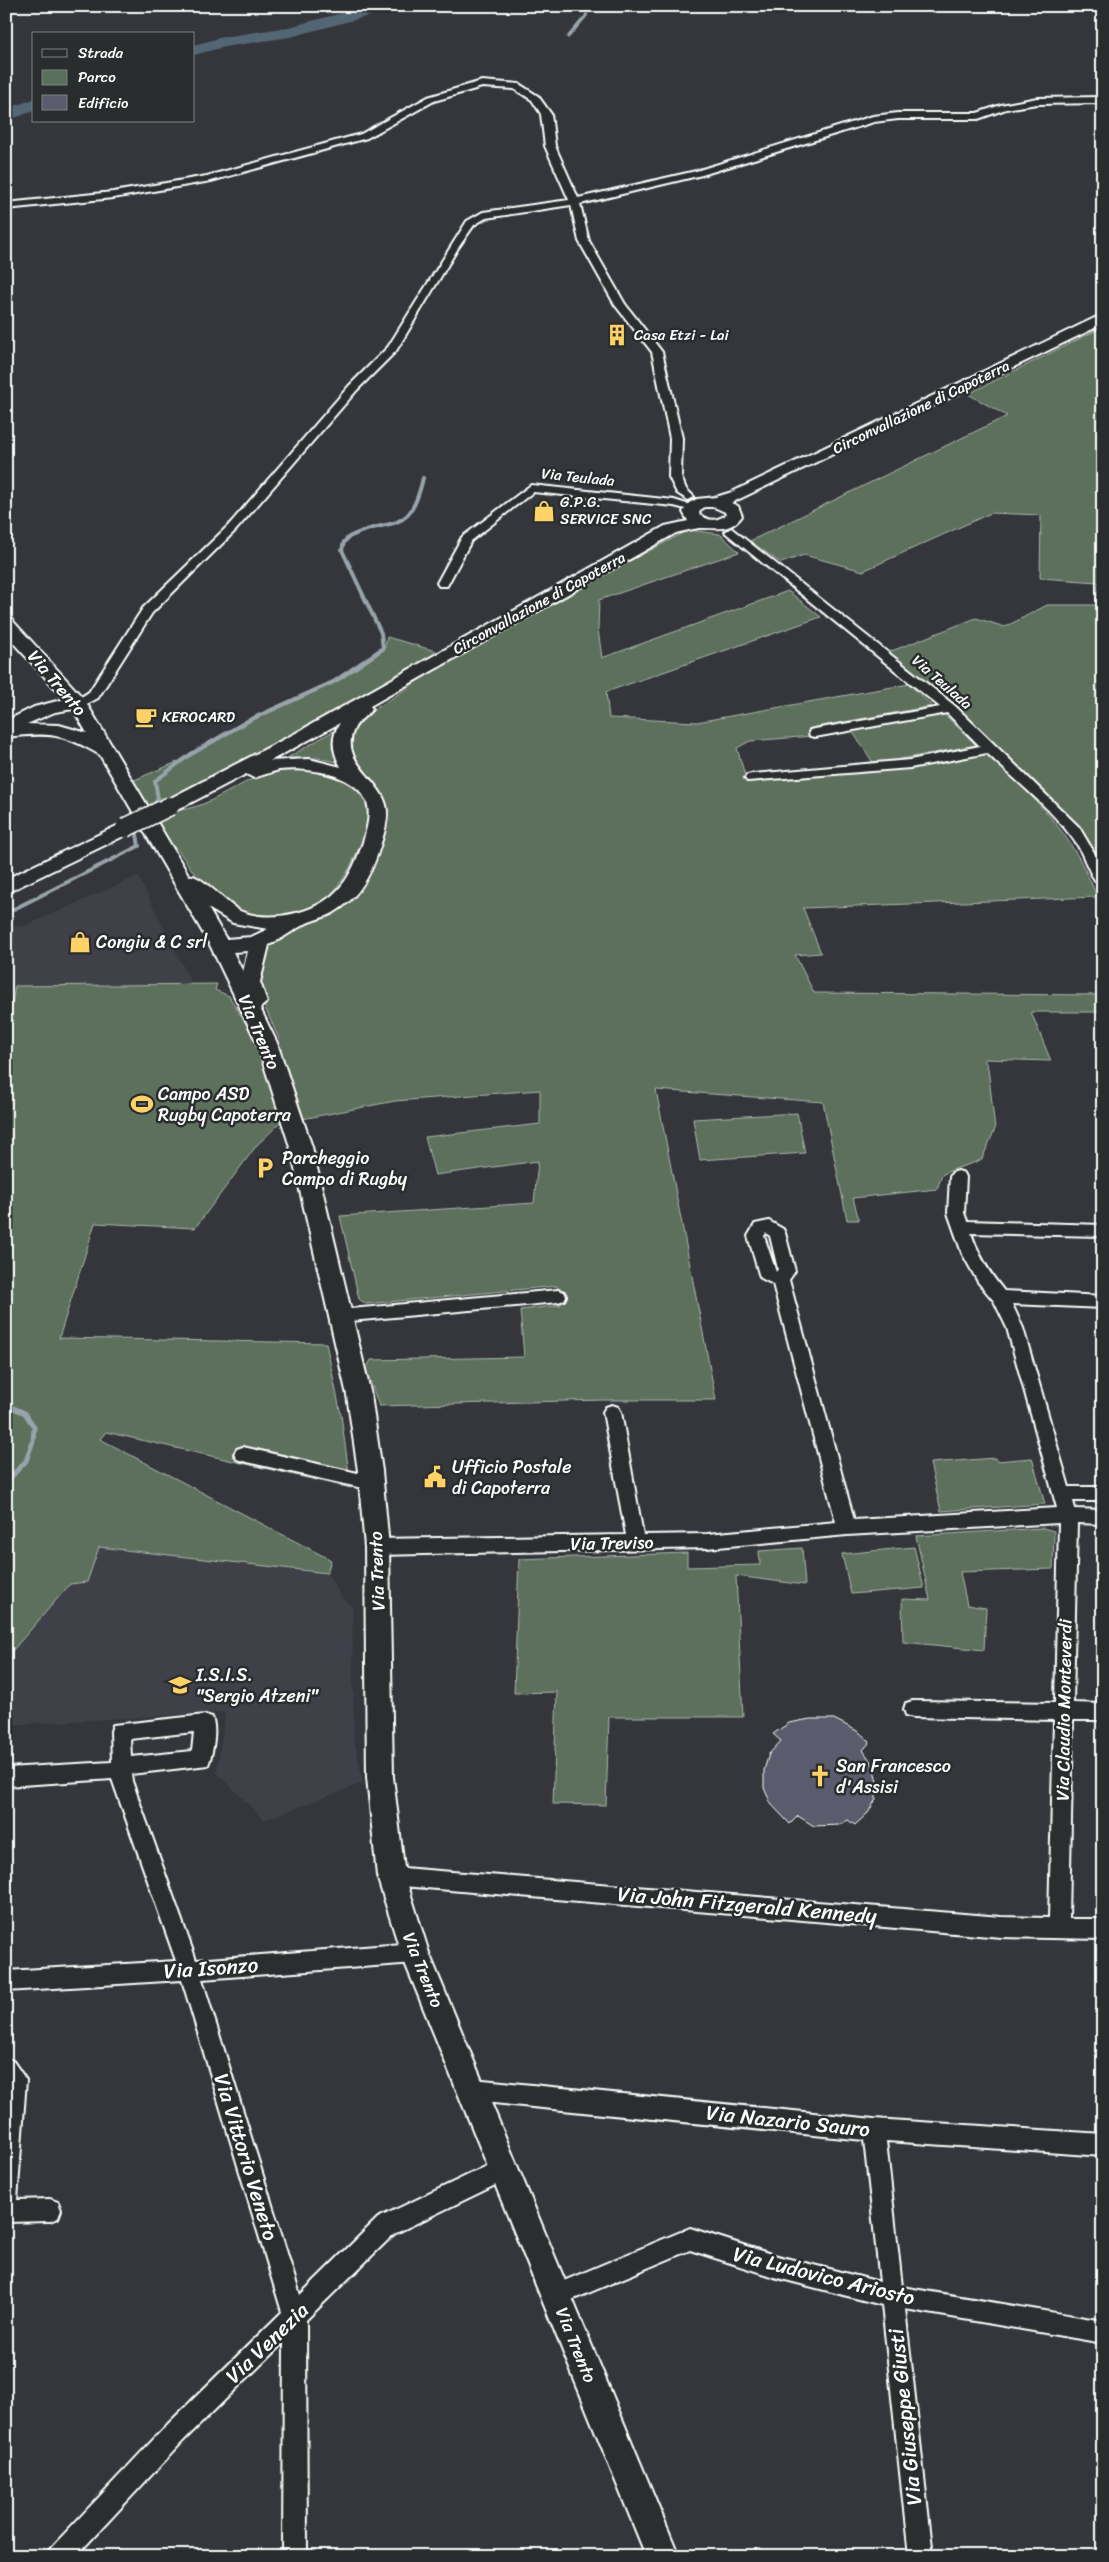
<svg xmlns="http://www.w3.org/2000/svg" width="1109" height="2562" font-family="Sriracha,sans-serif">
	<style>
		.built { fill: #3f414a }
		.green { fill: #5b705c; stroke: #adb8ae }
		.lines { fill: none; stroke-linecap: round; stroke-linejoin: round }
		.stream-far3 { stroke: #98a3ac; stroke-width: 3 }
		.stream-far2 { stroke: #98a3ac; stroke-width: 4 }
		.stream-far1 { stroke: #98a3ac; stroke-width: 5 }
		.stream { stroke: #98a3ac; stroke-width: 6 }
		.river { fill: #536675; fill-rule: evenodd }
		.building { fill: #5a5b6d; stroke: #fff }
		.street-casing { stroke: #fff; stroke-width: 4 }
		.secondary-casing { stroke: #fff; stroke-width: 4 }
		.street { fill: #2a2d2e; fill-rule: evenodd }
		.secondary { fill: #2a2d2e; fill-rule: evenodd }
		.secondary-bridge-casing { stroke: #fff; stroke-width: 21; stroke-linecap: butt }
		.secondary-bridge { stroke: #2a2d2e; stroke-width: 18 }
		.labels { text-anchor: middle; stroke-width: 5; stroke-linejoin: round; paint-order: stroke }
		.far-poi-label { font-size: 15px; fill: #fff; stroke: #2a2d2e; text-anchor: start }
		.far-street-label { font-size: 15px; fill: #fff; stroke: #2a2d2e }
		.street-label { font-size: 18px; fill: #fff; stroke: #2a2d2e }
		.poi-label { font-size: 18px; fill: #fff; stroke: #2a2d2e; text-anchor: start }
		.near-street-label { font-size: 21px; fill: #fff; stroke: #2a2d2e }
	</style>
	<rect width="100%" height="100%" fill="#34363b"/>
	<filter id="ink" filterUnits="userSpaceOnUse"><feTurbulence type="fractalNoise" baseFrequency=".02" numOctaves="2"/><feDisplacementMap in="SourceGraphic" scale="10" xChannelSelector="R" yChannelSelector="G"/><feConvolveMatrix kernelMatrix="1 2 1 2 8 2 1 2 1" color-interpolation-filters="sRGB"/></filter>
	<g filter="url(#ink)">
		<!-- built -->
		<path class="built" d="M138,876L192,984L16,986L11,1010L6,1011V927L25,926Z
			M99,1547L327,1573L343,1599L352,1606L354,1738L363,1783L264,1820L217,1773L225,1712L6,1725V1658L70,1584L87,1582Z"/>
		<!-- green -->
		<path class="green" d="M1103,327V864C1084,828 1055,802 1027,774C983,731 938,689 889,652L976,618L1005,627L1047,605H1096L1098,582L1040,578L1041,515L991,513L863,571L804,555L781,563L750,541L1007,416L968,394Z
			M689,530L720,534L739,552L599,600L598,629L602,658L788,591L821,617L606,692L609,718L697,722L909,684L932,706L810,728L813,736L750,741L737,748L747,782L898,769L985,753C1037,800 1071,830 1097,897L803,908L821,953L795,955L814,993L1103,995V1012H1031L1051,1061L984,1059L988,1068L995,1129L982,1159C969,1166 955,1167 942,1175L937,1189L853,1198L859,1220H847L823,1102L656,1090L716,1400H603L379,1406L366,1369L371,1360L524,1357L520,1310L561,1305L557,1286L366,1304L359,1299L340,1216L534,1203L538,1161L435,1175L425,1137L540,1124V1090L395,1101L302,1119L290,1078L280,1054L279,1039L262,1001L256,979L263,951L291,930L334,911L383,833C395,793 374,784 350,755L351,728C372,707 398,697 421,678L551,602Z
			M387,637L439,652C350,705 259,754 165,800L174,812C183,809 194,808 203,804C235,791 265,765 301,767C329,768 366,782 371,814C372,826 362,841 357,852C338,896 314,920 263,916C256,916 246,917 240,914C212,901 197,877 180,853C177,848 170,845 167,840C154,822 144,800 132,781L189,757L251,721L337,682L384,650Z
			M944,714L976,745L874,764L852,731Z
			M335,730L333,743L337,762L318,758H287Z
			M217,984L215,990L229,996L254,1037L273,1085L281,1122L257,1145L195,1228L95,1223L59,1338L326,1343L341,1415L351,1488L106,1432L100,1439L331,1560L327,1573L99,1547L87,1582L70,1584L6,1658V1011L11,1009L15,986Z
			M797,1113L805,1153L700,1160L693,1119Z
			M995,1458L997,1461L1032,1458L1045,1504L941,1511L930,1463Z
			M1043,1528L1054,1531L1053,1569L960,1572L967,1605L986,1608L984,1650L903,1642L902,1599L930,1600L916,1536Z
			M914,1547L924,1588L851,1594L842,1554Z
			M802,1548L805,1585L736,1576L743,1717H609L606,1805L553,1804L557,1692L514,1693L519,1559L687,1553V1567L760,1565L759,1551Z"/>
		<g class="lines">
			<!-- stream-far3 -->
			<path class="stream-far3" d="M568,37L586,16L589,6"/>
			<!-- stream-far2 -->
			<path class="stream-far2" d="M152,807L158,799L155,781L191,754L249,720L335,681L383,648L381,633L342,550L344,542L349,537C393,515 409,538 423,478
				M6,913L139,846L136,829"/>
			<!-- stream-far1 -->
			<path class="stream-far1" d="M6,1405L25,1413L34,1427L33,1441L26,1461L6,1482"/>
			<!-- stream -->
			<path class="stream" d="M6,2226L7,2223"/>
			<!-- river -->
			<path class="river" d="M369,6H397L395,9L290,37L224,47L194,55V45L223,37L289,27Z
				M34,99V111L6,121V109Z"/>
		</g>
		<!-- building -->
		<path class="building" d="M810,1719H834L859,1732L870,1742L863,1750L873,1765L877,1782L876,1799L868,1813L855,1825L848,1820L839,1825L814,1826L798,1816L790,1824L771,1804L764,1788V1770L769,1754L781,1741L773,1734L789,1723Z"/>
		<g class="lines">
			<!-- street casing -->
			<g class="street-casing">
				<path id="street" d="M482,81L519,84L538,96L551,114L555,146L578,198L696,171L873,116L898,113H977L1001,105L1037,98L1103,97V103L1037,104L1006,109L978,119H898L874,122L702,175L580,204L589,241L625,304L662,352L682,438L681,477L686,489L694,497L688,500L677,493L669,477L670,438L652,352L615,305L579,241L571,205L486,218L474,225L458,248L396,351L357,390L236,530L152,613L98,698L83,706H73L72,703L89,692L143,608L228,526L349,386L388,347L467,221L483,212L569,200L545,146L541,114L532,100L514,89L482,87L434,101L367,138L211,181L113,198L6,209V203L113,192L207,176L361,134L428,97Z
					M531,485L674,500L699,508L693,511L674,506L533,492L471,541L447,586H439L437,583L462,537Z
					M731,528L955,706L1079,827L1103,868V887C1093,885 1084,856 1078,846C1056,812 1016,781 987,753L910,768L747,781L745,778L747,775L752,774L910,760L980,746L947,713L815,737L810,736L809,733L810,730L815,729L940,707L727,534L725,532Z
					M958,1171L964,1173L966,1177L964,1213L967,1221L1103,1225L1101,1236L971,1233C979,1256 989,1273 1004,1291L1103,1296V1308L1012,1304L1023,1328L1069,1487H1103V1501H1073L1075,1509L1103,1510V1524L1077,1523L1073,1703L1103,1704V1720H1073L1069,1919H1103V1939L1001,1937L391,1885L384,1883L381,1876L384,1869L391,1867L1001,1917L1049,1918L1054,1720L913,1717L906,1715L904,1709L906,1703L913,1701L1055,1703L1059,1523L847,1535L707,1548L377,1555L371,1552L368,1547L371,1542L377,1539L626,1535L603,1412L606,1407L612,1405L618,1407L621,1412L643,1535L707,1534L836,1522L773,1284L761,1278L759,1274L748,1236L755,1224L769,1221L783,1229L785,1233L795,1271L789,1280L854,1520L1057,1508L1007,1328L994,1301L978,1282L962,1253L948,1213L950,1177L952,1173ZM766,1233L770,1236L778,1269L776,1272L764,1236Z
					M558,1290L564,1292L566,1296L564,1300L558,1302L340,1322L334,1321L332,1316L334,1311L340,1310Z
					M243,1447L371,1476L377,1478L380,1483L377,1488L371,1490L243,1461L237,1459L234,1454L237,1449Z
					M205,1715L212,1717C217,1729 213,1753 208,1765L131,1774L132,1781L196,1960L415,1943L422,1946L425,1953L422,1960L415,1963L202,1979L300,2295L378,2218L504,2158L512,2161L515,2169L512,2177L394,2234L306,2320L307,2556H283L284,2342L184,2440L76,2556H47L51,2548L168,2424L282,2312L182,1980L6,1991V1971L176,1961L112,1779L6,1786V1768L112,1762L111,1731L113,1725ZM194,1732L192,1751L131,1757L130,1739Z
					M6,2058L13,2061L26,2080L17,2200L50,2199L58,2202L61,2210L58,2218L50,2221L6,2222Z
					M473,2079L874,2119L1103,2134V2156L886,2141L902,2287L1103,2321V2343L905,2309L933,2556H909L882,2305L774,2277L690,2250L555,2307L547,2304L544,2296L547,2288L690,2228L774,2255L880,2282L864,2140L473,2101L466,2097L462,2090L466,2083Z"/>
			</g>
			<!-- secondary casing -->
			<g class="secondary-casing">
				<path id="secondary" d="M1103,314V324L731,503L738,506L742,516C730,533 716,527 699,528C692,529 684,531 676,533L370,706L372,709C367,716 358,720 354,729C339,761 379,778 386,805C389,817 385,831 381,843C373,871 360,898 333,913C324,918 314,919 305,924C293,930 282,939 269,945L260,982L267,1002L260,1008L277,1043L312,1147L371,1395L382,1471L389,1547L393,1777L405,1876L429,1953L679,2556H646L401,1953L377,1876L367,1777L365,1547L358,1471L347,1395L290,1147L257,1043L210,945L100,755C63,733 48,732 6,737V721L34,707L65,699L6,635V619L12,620L84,699L189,876C200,873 226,904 240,911C257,918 278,918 296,913C337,903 352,877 364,839C367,828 371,814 367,802C355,773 307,767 279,770C271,772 263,775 254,778L246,774L177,810H163L161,806L163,802L296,733L665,526L688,521L683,512L689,503L697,499L716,497L732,492ZM705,507H714L725,512L726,515C716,522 708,521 699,514L700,510ZM73,709L87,733L59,725L27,724L55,712ZM340,723C330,737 333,753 341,767L309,759L270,761ZM208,908L233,923L268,929L251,937L226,939ZM248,951L243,972L233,952Z
					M125,822L132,824L134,828L132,832L6,893V879Z"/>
			</g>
			<!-- street -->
			<use href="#street" class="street"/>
			<!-- secondary -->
			<use href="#secondary" class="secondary"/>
			<!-- secondary-bridge casing -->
			<g class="secondary-bridge-casing">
				<path id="secondary-bridge" d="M125,828L170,806"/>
			</g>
			<!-- secondary-bridge -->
			<use href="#secondary-bridge" class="secondary-bridge"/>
		</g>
	</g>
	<!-- icons -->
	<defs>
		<g id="building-bare" transform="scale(1.725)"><path d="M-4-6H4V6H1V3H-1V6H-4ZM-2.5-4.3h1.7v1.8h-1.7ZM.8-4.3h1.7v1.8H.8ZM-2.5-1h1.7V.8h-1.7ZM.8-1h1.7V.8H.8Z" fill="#ffd166" stroke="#2a2d2e" stroke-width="2.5" paint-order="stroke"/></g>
		<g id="shop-bare" transform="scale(1.725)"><path d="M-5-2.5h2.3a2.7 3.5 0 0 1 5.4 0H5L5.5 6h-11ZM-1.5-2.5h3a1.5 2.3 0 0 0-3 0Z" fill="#ffd166" stroke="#2a2d2e" stroke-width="2.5" paint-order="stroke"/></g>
		<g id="cafe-bare" transform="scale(1.725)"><path d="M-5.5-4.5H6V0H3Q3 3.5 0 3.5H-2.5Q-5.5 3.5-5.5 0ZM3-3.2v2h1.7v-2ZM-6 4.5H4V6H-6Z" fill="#ffd166" stroke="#2a2d2e" stroke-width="2.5" paint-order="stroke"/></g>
		<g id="stadium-bare" transform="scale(1.725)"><path d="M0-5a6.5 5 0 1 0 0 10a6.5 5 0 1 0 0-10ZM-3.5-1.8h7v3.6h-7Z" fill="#ffd166" stroke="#2a2d2e" stroke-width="2.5" paint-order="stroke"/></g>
		<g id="parking-bare" transform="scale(1.725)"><path d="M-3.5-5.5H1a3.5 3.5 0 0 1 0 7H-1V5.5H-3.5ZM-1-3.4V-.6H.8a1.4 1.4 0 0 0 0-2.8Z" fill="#ffd166" stroke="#2a2d2e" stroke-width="2.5" paint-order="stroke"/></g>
		<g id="civic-bare" transform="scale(1.725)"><path d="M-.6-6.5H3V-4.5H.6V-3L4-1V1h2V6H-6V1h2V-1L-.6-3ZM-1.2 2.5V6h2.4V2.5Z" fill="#ffd166" stroke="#2a2d2e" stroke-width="2.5" paint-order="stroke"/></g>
		<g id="school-bare" transform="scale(1.725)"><path d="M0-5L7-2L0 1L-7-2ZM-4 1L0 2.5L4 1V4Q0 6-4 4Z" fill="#ffd166" stroke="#2a2d2e" stroke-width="2.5" paint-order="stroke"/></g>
		<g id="church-bare" transform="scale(1.725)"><path d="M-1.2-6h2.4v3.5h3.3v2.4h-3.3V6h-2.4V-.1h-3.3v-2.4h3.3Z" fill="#ffd166" stroke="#2a2d2e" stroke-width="2.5" paint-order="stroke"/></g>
	</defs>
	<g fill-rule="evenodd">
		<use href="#building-bare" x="617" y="335"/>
		<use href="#shop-bare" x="544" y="511"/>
		<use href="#cafe-bare" x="146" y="717"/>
		<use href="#shop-bare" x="80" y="942"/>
		<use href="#stadium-bare" x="142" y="1104"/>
		<use href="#parking-bare" x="265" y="1168"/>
		<use href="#civic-bare" x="435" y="1477"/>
		<use href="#school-bare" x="180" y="1685"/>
		<use href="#church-bare" x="820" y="1776"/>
	</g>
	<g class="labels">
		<!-- far-poi labels -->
		<g class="far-poi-label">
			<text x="634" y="340">Casa Etzi - Lai</text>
			<text x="560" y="507">G.P.G.<tspan x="560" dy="17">SERVICE SNC</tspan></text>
			<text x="162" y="722">KEROCARD</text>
		</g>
		<!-- far-street labels -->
		<g class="far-street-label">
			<text transform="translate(921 407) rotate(-26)" y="5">Circonvallazione di Capoterra</text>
			<text transform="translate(578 477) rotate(6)" y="5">Via Teulada</text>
			<text transform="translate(539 603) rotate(-29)" y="5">Circonvallazione di Capoterra</text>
			<text transform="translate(942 682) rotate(41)" y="5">Via Teulada</text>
		</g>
		<!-- street labels -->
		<g class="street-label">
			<text transform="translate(57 683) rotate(50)" y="6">Via Trento</text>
			<text transform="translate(259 1032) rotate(67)" y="6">Via Trento</text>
			<text transform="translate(612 1543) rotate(-1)" y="6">Via Treviso</text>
			<text transform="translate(377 1571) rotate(-92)" y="6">Via Trento</text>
			<text transform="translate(1064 1710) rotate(-89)" y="6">Via Claudio Monteverdi</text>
			<text transform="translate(423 1970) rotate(68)" y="6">Via Trento</text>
			<text transform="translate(576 2345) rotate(68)" y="6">Via Trento</text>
		</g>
		<!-- poi labels -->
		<g class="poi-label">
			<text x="96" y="948">Congiu &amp; C srl</text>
			<text x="158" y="1100">Campo ASD<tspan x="158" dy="21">Rugby Capoterra</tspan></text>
			<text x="282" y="1164">Parcheggio<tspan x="282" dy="21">Campo di Rugby</tspan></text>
			<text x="452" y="1473">Ufficio Postale<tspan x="452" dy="21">di Capoterra</tspan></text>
			<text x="196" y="1681">I.S.I.S.<tspan x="196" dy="21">"Sergio Atzeni"</tspan></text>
			<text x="836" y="1772">San Francesco<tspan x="836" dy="21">d'Assisi</tspan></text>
		</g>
		<!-- near-street labels -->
		<g class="near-street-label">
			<text transform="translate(747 1905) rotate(5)" y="7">Via John Fitzgerald Kennedy</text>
			<text transform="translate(211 1968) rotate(-4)" y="7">Via Isonzo</text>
			<text transform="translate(788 2121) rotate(6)" y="7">Via Nazario Sauro</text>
			<text transform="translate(246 2157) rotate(73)" y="7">Via Vittorio Veneto</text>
			<text transform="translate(824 2276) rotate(14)" y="7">Via Ludovico Ariosto</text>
			<text transform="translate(267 2343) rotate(-44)" y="7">Via Venezia</text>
			<text transform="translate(905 2417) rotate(-96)" y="7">Via Giuseppe Giusti</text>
		</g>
	</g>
	<!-- margin -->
	<rect width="1109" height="2562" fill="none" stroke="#2a2d2e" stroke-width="25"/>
	<rect x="12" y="12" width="1084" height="2537" fill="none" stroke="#fff" stroke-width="2" filter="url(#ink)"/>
	<!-- legend -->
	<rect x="32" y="32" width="162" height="90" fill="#2a2d2e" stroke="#7f8182"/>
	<rect x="42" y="49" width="25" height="8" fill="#2a2d2e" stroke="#7f8182"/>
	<text x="78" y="58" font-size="15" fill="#ffffff">Strada</text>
	<rect x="42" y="70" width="25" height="15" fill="#5b705c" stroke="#7f8182"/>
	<text x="78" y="82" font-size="15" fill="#ffffff">Parco</text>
	<rect x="42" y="95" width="25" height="15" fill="#5a5b6d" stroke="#7f8182"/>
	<text x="78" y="108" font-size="15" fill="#ffffff">Edificio</text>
</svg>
